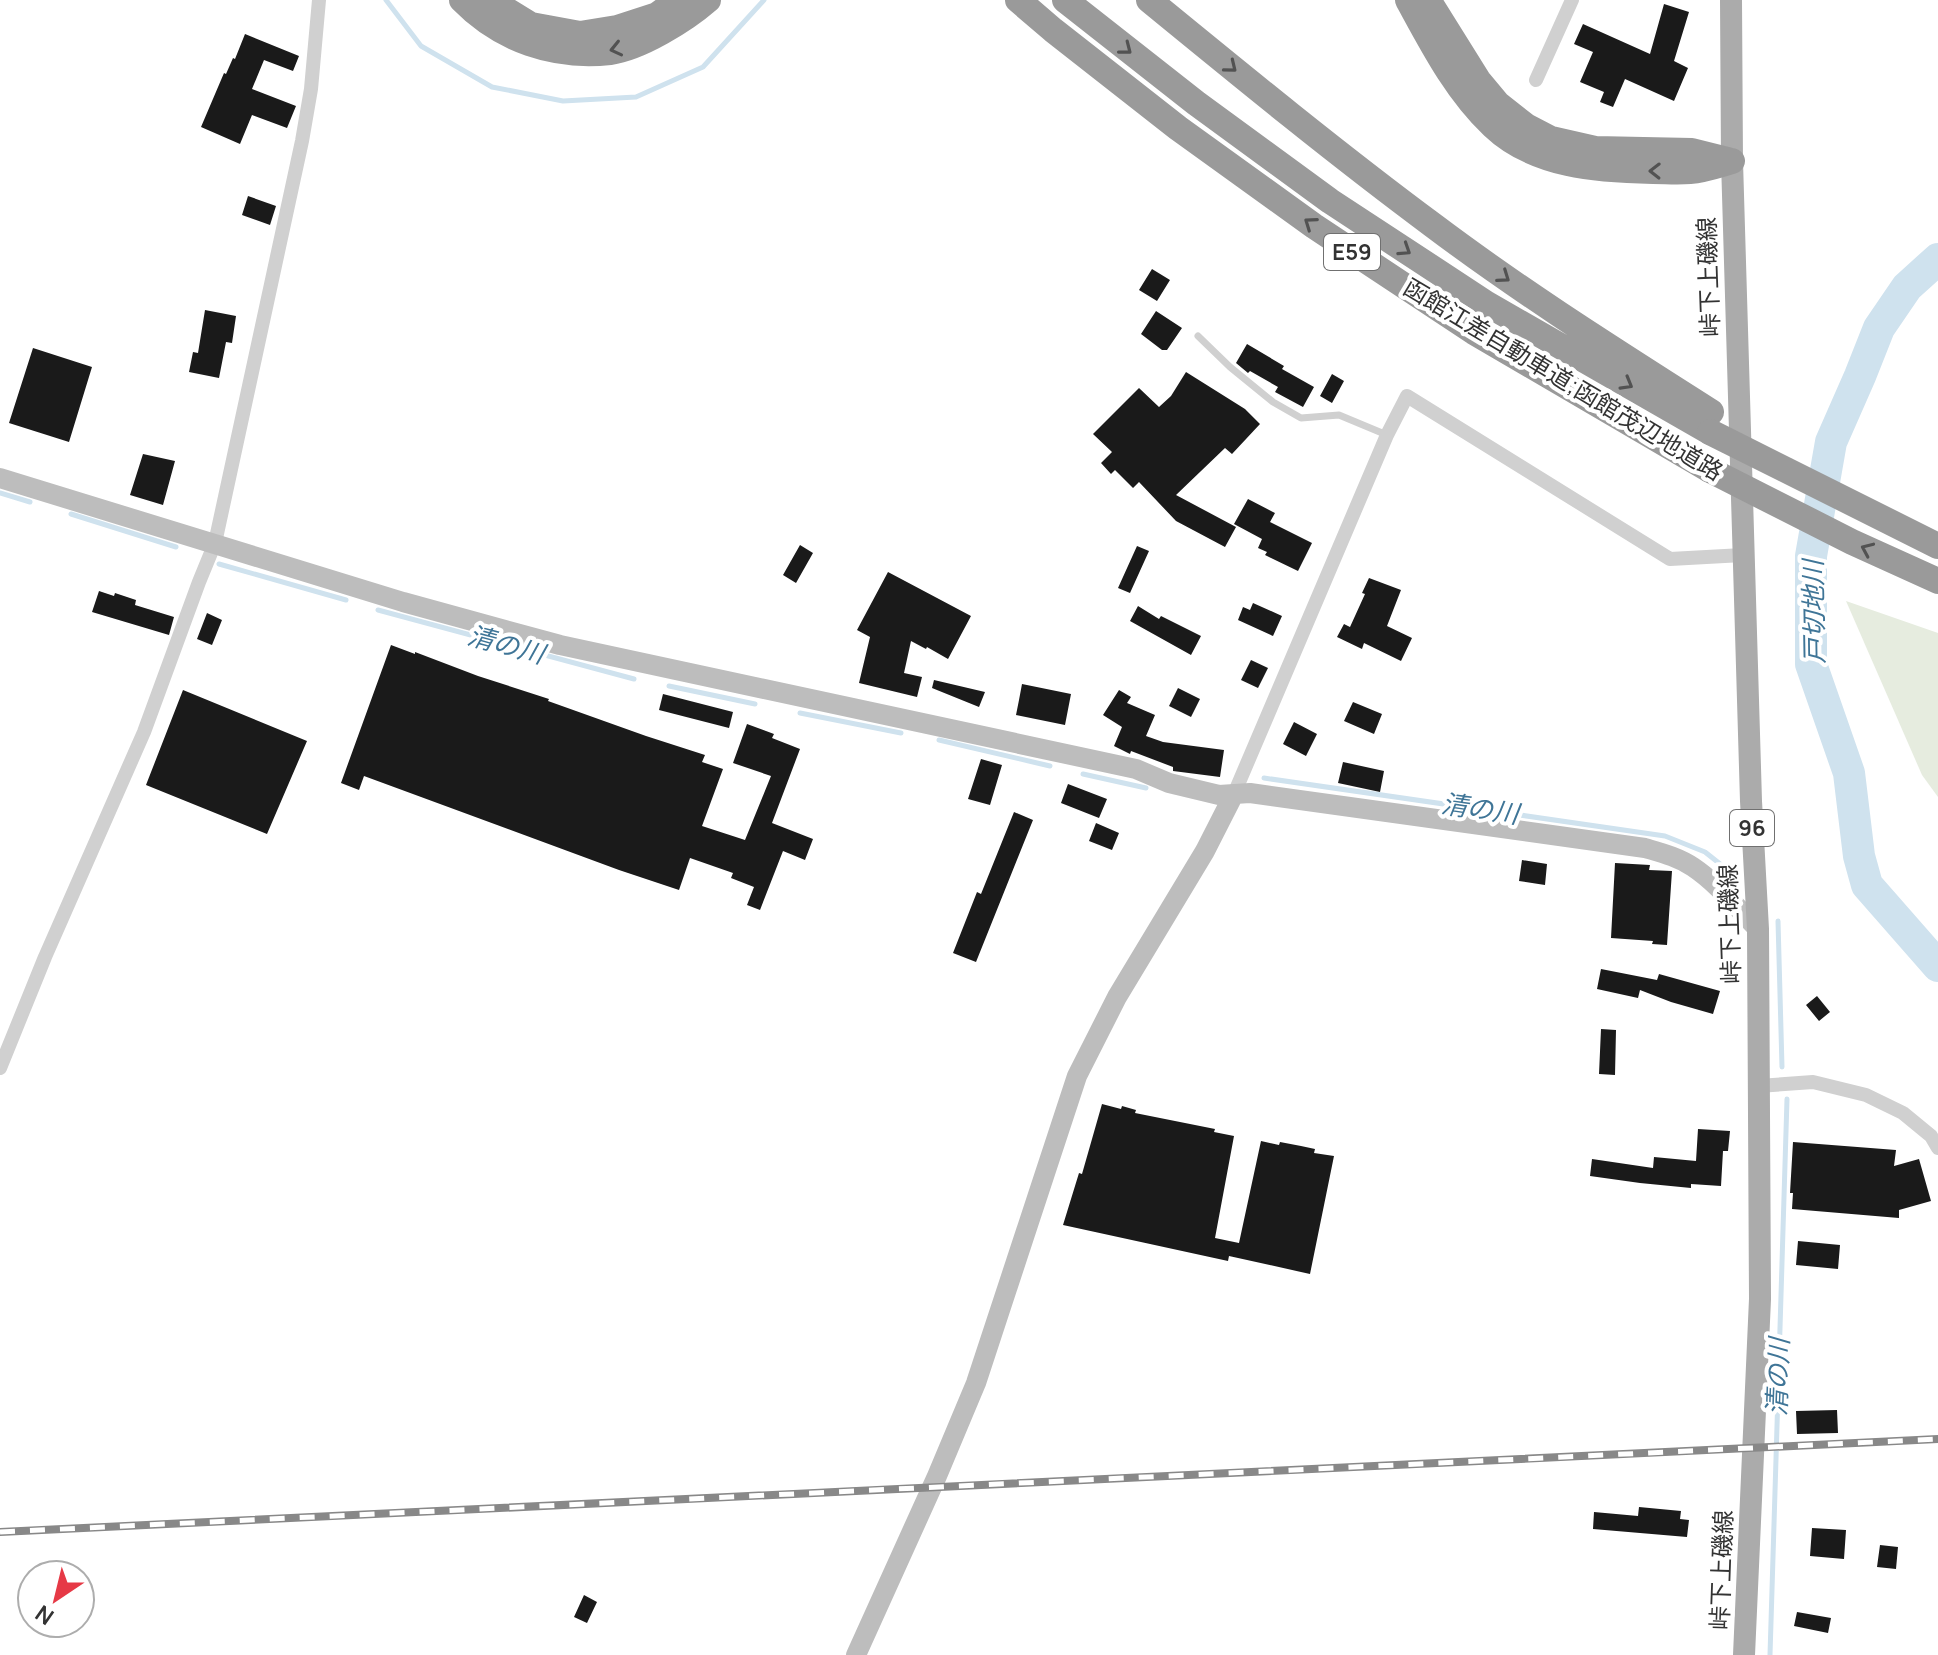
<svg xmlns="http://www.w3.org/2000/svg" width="1938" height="1655" font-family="Manrope,'Noto Sans JP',sans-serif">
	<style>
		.green { fill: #e6ecdf }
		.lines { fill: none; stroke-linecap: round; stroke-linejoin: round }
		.stream { stroke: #cfe2ee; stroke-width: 5 }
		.river { stroke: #cfe2ee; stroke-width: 32 }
		.building { fill: #1a1a1a }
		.lane { stroke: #d0d0d0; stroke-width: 7 }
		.street { stroke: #d0d0d0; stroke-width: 14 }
		.secondary { stroke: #bdbdbd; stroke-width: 20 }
		.primary { stroke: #ababab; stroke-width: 22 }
		.highway { stroke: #9a9a9a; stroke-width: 26 }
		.rail-casing { stroke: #888; stroke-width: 8 }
		.rail { stroke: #fff; stroke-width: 5; stroke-dasharray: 15; stroke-linecap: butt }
		.highway-bridge { stroke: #9a9a9a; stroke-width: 26 }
		.oneway { stroke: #525252 }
		.labels { text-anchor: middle; stroke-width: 8; stroke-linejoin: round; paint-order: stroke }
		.shield { fill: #fff; stroke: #707070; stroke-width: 2 }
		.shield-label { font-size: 22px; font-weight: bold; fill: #333 }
		.street-label { font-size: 24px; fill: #333; stroke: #fff }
		.water-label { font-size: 26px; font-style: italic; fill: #3f7597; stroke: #fff }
	</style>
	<rect width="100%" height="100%" fill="#fff"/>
	<!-- green -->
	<path class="green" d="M1846,601L1938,633V797L1922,775Z"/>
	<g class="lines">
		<!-- stream -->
		<path class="stream" d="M386,0L421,46L492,87L563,101L636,97L703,67L764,0
			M0,493L30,502
			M71,514L176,547
			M219,564L346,600
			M378,610L634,679
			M669,686L755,704
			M800,713L901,733
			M939,740L1050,766
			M1083,774L1146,788
			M1264,778L1665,836L1705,852L1734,875
			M1778,921L1782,1067
			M1770,1655L1787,1099"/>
		<!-- river -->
		<path class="river" d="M1938,259L1907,287L1879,328L1860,376L1831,442L1811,556V664L1849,773L1859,856L1867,885L1938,966"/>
	</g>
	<!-- building -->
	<path class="building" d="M1664,4L1689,12L1674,61L1688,68L1674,101L1625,79L1613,107L1600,102L1604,92L1580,82L1593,52L1574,44L1583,24L1650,54Z
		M245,34L299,56L293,71L264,60L252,89L296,106L287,128L252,115L240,144L201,127L224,73L226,74L233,58L235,59Z
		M248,196L276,206L270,225L242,215Z
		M1152,269L1170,280L1157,301L1139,290Z
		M205,310L236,316L232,343L226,342L219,378L189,372L193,352L198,353Z
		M1156,311L1182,328L1167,350H1162L1141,334Z
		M1247,344L1284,366L1282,369L1314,387L1303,407L1275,392L1278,387L1250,371L1248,373L1236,363Z
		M33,348L92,367L69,442L9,423Z
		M1186,372L1245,409L1260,424L1232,454L1225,448L1176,495L1236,527L1225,547L1176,521L1139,482L1133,488L1115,470L1111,474L1101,463L1112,452L1093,434L1139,388L1159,407L1171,396Z
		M1332,374L1344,381L1332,403L1320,396Z
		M143,454L175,461L163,505L130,495Z
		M1248,499L1275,513L1270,522L1312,543L1298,571L1265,555L1267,552L1258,548L1262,539L1234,524Z
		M800,545L813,553L796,583L783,575Z
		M1137,546L1149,551L1130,593L1118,588Z
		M888,572L971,616L948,659L927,647L926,649L911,641L904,673L922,677L917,697L859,683L870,637L857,630Z
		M1369,578L1401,590L1387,626L1412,638L1401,661L1364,643L1362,649L1337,637L1344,624L1350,627L1365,594L1362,593Z
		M99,591L114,596L115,593L136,600L135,605L174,617L169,635L92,612Z
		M1253,603L1282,616L1273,636L1238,620L1243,607L1250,610Z
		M1138,606L1159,619L1161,616L1201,636L1191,655L1130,621Z
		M207,613L222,620L212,645L197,639Z
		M391,645L415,654V652L478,676L549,699L548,701L646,736L705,755L702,762L723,769L702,826L745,840L771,776L733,763L747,724L774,734L772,738L800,749L772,823L813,839L805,860L783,851L760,910L747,905L754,887L731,878L733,873L690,858L679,890L619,870L364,776L359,790L341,783Z
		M1251,660L1268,668L1258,688L1241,680Z
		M934,680L985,692L979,707L932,688Z
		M1022,684L1071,694L1065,725L1016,715L1019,700L1021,701L1019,700Z
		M1178,688L1200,699L1191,717L1169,706Z
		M183,690L307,741L267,834L146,785Z
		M1119,690L1131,697L1127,703L1155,715L1146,736L1163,742L1224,750L1220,777L1173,771V767L1131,751L1130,754L1114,746L1122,727L1103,715Z
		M663,694L733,712L729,728L659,710Z
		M1353,702L1382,714L1374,734L1344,721Z
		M1294,722L1317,734L1306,756L1283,744Z
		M981,759L1002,765L990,805L968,799Z
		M1343,762L1384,771L1380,792L1338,783Z
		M1068,784L1107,799L1099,818L1061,803Z
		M1014,812L1033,820L976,962L953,953L977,892L981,894Z
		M1096,823L1119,833L1112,850L1089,841Z
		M1522,860L1547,864L1545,885L1519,881Z
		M1615,863L1650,865L1649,870L1672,871L1667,945L1652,944L1653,941L1611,938Z
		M1601,969L1657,980L1659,974L1720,991L1713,1014L1671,1002L1640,990L1638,998L1597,989Z
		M1817,996L1830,1012L1819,1021L1806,1005Z
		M1601,1029L1616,1030L1615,1075L1599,1074Z
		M1102,1104L1121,1109L1122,1106L1136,1110L1135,1113L1215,1129L1214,1132L1234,1136L1215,1238L1239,1243L1261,1141L1279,1145L1280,1142L1301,1146L1315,1149L1314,1153L1334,1156L1310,1274L1229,1256L1228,1261L1063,1225L1079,1173L1082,1174Z
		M1698,1129L1730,1131L1728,1151H1723L1721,1186L1691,1184V1188L1640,1183L1590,1176L1592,1159L1653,1168L1654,1157L1696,1161Z
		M1793,1142L1896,1150L1894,1166L1919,1159L1931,1201L1899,1210V1218L1792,1209L1793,1193H1790Z
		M1798,1241L1840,1245L1838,1269L1796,1265Z
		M1837,1410L1838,1433L1797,1434L1796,1411Z
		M1639,1507L1681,1511L1680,1519L1689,1520L1687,1537L1593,1529L1594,1512L1638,1516Z
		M1812,1528L1846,1530L1844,1559L1810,1556Z
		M1880,1545L1898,1547L1896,1569L1877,1567Z
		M584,1595L597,1602L587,1623L574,1617Z
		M1797,1612L1831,1618L1828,1633L1794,1626Z"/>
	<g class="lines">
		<!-- lane -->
		<path class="lane" d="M1198,336L1230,367L1273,402L1301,418L1339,415L1387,435"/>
		<!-- street -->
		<path class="street" d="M1536,80L1572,0
			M1234,794L1387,435L1407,396L1670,559L1743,555
			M0,1068L45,957L144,732L199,582L215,543L302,141L311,89L319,0
			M1758,1086L1813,1082L1866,1095L1903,1113L1931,1136L1938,1148"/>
		<!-- secondary -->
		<path class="secondary" d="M0,478L403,602L560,645L1136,769L1169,783L1219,795L1250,793L1645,848C1662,853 1678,857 1693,867C1717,883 1737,908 1758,929
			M856,1655L937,1476L976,1383L1077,1076L1117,997L1205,851L1234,794"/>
		<!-- primary -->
		<path class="primary" d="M1731,0L1732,161L1751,801L1758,929L1760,1299L1744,1655"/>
		<!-- highway -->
		<path class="highway" d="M462,0C501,40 554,58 610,52C640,48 685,20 708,0
			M490,0L531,25L580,34L617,28L657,15L678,0
			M1018,0L1053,30L1178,128L1314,226L1474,332L1710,470
			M1065,0L1196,103L1330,201L1487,304L1710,432
			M1149,0C1243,77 1337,154 1434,226C1523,293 1617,352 1711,412
			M1408,0C1432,44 1456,91 1493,126C1535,166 1598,170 1653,171C1665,171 1678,172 1690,171C1704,170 1718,165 1732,161
			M1430,3L1478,80L1498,104L1526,126L1551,139L1595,149L1692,151L1728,160"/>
		<!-- rail casing -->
		<g class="rail-casing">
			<path id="rail" d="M0,1532L1938,1439"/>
		</g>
		<!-- rail -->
		<use href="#rail" class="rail"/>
		<!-- highway-bridge -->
		<path class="highway-bridge" d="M1710,432L1938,546
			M1710,470L1852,542L1938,581"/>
	</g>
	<!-- one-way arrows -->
	<defs><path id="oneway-chevron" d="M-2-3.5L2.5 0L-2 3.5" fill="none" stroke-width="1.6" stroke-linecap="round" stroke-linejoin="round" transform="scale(2)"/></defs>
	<g class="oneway">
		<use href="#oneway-chevron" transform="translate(616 49) rotate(167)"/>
		<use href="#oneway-chevron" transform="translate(1126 49) rotate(38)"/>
		<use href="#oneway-chevron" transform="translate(1231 67) rotate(39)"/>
		<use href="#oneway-chevron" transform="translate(1655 171) rotate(-179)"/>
		<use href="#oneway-chevron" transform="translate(1310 223) rotate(-145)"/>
		<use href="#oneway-chevron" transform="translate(1405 250) rotate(33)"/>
		<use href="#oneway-chevron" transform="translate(1504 277) rotate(35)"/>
		<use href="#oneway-chevron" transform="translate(1627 384) rotate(30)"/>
		<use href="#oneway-chevron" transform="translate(1867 549) rotate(-156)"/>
	</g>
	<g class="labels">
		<!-- shield labels -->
		<g class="shield">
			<rect x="1324" y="234" width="56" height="36" rx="6"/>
			<rect x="1730" y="810" width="44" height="36" rx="6"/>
		</g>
		<g class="shield-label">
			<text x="1352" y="260">E59</text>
			<text x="1752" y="836">96</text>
		</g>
		<!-- street labels -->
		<g class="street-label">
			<text transform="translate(1709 277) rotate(-92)" y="8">峠下上磯線</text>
			<text transform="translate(1563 380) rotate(31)" y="8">函館江差自動車道;函館茂辺地道路</text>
			<text transform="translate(1730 924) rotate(-92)" y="8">峠下上磯線</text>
			<text transform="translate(1722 1570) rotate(-88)" y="8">峠下上磯線</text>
		</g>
		<!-- water labels -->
		<g class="water-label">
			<text transform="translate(1814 612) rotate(-91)" y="9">戸切地川</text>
			<text transform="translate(506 645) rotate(15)" y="9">清の川</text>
			<text transform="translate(1480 809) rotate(8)" y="9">清の川</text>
			<text transform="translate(1778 1377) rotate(-88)" y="9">清の川</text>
		</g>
	</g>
	<!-- north arrow -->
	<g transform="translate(56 1599) rotate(215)"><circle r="38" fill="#ffffff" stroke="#adadad" stroke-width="2"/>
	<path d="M0-6L14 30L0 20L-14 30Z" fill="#e63946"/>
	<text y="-12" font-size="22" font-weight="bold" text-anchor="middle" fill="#333333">N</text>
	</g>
</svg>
